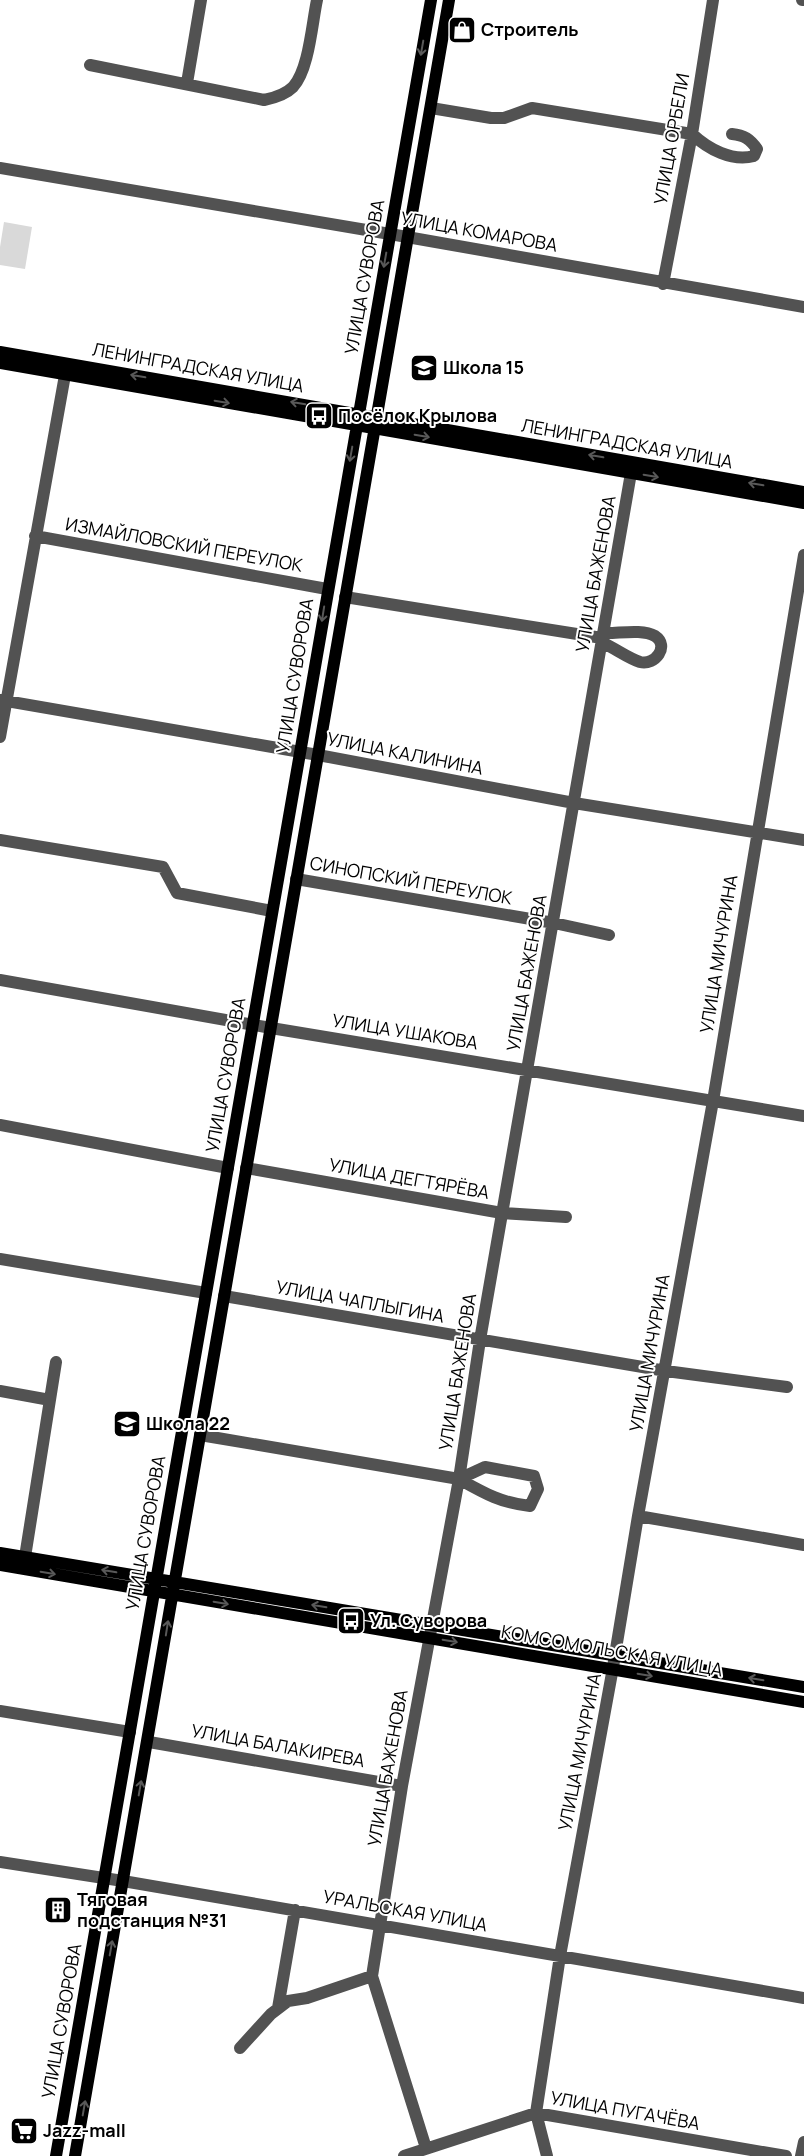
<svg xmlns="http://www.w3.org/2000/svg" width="804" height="2156" font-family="Manrope,sans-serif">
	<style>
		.green { fill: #d9d9d9 }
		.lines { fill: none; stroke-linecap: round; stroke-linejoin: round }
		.minor { stroke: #525252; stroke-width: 12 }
		.major { stroke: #000; stroke-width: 12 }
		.tram { stroke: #000; stroke-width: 1 }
		.oneway { stroke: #595959 }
		.labels { text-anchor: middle; stroke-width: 4; stroke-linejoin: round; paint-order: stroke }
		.poi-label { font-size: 18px; font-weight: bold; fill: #000; stroke: #fff; text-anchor: start }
		.street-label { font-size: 18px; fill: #000; stroke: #fff }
	</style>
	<rect width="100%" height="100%" fill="#fff"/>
	<!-- green -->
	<path class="green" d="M4,222L32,227L25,269L0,265V247Z"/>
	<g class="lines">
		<!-- minor -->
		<path class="minor" d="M802,0H804
			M90,65L264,100C274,98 285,95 293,87C309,70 312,23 317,0
			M187,83L201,0
			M431,108L491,118H504L532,108L692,134C708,149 732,162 754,156L757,149C750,139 744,135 732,134
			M0,168L390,234L804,307
			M663,284L692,134L713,0
			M35,536L327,589
			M345,597L602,638L605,644C616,649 628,658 640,662C655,666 670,646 655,636C643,629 621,633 608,633L602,638
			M0,700L318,755L574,803L804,840
			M0,737L65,375
			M0,840L163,867L177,893L272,911
			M296,879L554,923L609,935
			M0,980L271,1028L804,1116
			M0,1125L228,1168
			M246,1168L502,1213L566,1217
			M0,1259L206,1293
			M224,1296L666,1371L787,1387
			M0,1391L50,1400
			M200,1435L459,1479C484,1493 501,1503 530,1506L538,1489L534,1476L485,1467L459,1479
			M638,1516L804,1545
			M25,1557L56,1362
			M0,1711L130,1732
			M149,1742L402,1786
			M0,1862L123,1881L804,1998
			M278,2008L295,1910
			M240,2048L271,2014L288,2001L307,1998L372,1976
			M426,2148L372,1976L402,1786L459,1479L480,1340L631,473
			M404,2156L536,2113L786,2156
			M547,2156L536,2113L560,1956L612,1673L638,1516L713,1101L804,555
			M801,2156L804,2142"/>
		<!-- major -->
		<path class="major" d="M0,352L804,492
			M0,363L804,503
			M0,1553L804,1687
			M0,1565L804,1702
			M56,2156L431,0
			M75,2156L449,0"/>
		<!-- tram -->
		<path class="tram" d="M0,360L804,500
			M0,1561L804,1699"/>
	</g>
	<!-- one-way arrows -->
	<defs><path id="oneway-shaft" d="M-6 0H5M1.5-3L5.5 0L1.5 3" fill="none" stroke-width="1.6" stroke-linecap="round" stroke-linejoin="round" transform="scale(1.25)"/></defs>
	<g class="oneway">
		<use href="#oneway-shaft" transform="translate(422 48) rotate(100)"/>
		<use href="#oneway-shaft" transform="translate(385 260) rotate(100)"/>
		<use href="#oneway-shaft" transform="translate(138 376) rotate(-170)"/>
		<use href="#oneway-shaft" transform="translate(222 402) rotate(10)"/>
		<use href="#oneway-shaft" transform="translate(298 403) rotate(-170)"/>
		<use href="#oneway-shaft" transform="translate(422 436) rotate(10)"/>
		<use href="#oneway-shaft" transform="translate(351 454) rotate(100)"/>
		<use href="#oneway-shaft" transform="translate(596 456) rotate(-170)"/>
		<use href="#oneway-shaft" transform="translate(651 476) rotate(10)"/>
		<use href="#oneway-shaft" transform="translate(756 484) rotate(-170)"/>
		<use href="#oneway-shaft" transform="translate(323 614) rotate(99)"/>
		<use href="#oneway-shaft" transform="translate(109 1571) rotate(-170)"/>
		<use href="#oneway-shaft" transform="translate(48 1573) rotate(10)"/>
		<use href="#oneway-shaft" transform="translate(221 1603) rotate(10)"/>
		<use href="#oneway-shaft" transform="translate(319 1606) rotate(-171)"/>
		<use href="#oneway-shaft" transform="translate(167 1628) rotate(-81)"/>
		<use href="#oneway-shaft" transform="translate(450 1641) rotate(10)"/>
		<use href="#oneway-shaft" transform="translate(645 1675) rotate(10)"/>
		<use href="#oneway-shaft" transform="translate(756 1679) rotate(-171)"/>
		<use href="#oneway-shaft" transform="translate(140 1788) rotate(-80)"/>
		<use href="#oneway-shaft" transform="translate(111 1948) rotate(-80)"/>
		<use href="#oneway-shaft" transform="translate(84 2108) rotate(-80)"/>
	</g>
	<!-- icons -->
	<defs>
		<g id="shop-square" transform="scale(1.4375)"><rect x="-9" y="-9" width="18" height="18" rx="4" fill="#000" stroke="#fff"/><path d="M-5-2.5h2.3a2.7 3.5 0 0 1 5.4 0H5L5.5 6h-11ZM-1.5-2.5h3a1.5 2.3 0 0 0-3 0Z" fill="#fff"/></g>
		<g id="school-square" transform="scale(1.4375)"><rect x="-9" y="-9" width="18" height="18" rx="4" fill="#000" stroke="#fff"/><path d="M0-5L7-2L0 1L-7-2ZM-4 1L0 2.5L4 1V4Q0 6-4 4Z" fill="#fff"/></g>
		<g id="bus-square" transform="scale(1.4375)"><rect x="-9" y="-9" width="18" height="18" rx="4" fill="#000" stroke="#fff"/><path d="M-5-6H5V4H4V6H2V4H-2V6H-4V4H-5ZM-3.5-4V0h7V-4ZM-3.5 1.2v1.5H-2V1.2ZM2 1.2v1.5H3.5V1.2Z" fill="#fff"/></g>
		<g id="building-square" transform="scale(1.4375)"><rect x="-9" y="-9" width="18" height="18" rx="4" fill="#000" stroke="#fff"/><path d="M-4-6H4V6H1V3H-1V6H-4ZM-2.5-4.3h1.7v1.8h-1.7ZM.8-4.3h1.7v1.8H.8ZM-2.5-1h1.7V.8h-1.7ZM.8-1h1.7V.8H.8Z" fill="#fff"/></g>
		<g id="supermarket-square" transform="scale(1.4375)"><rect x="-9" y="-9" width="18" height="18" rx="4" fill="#000" stroke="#fff"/><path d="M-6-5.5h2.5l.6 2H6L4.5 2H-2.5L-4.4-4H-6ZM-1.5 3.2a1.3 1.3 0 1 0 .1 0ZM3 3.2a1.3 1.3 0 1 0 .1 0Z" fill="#fff"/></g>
	</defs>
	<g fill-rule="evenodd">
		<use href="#shop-square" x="462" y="30"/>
		<use href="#school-square" x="424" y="368"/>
		<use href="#bus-square" x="319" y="416"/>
		<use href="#school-square" x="127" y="1424"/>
		<use href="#bus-square" x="351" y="1621"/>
		<use href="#building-square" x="58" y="1910"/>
		<use href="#supermarket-square" x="24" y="2131"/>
	</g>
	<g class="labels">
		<!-- poi labels -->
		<g class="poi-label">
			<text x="481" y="36">Строитель</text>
			<text x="443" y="374">Школа 15</text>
			<text x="338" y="422">Посёлок Крылова</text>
			<text x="146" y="1430">Школа 22</text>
			<text x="370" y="1627">Ул. Суворова</text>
			<text x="77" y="1906">Тяговая<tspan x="77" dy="21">подстанция №31</tspan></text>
			<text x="43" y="2137">Jazz-mall</text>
		</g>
		<!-- street labels -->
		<g class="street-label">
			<text transform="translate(672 139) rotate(-80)" y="6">УЛИЦА ОРБЕЛИ</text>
			<text transform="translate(479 232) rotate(10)" y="6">УЛИЦА КОМАРОВА</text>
			<text transform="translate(365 277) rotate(-80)" y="6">УЛИЦА СУВОРОВА</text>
			<text transform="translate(198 368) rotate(10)" y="6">ЛЕНИНГРАДСКАЯ УЛИЦА</text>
			<text transform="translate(627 444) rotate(10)" y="6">ЛЕНИНГРАДСКАЯ УЛИЦА</text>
			<text transform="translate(184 545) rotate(10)" y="6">ИЗМАЙЛОВСКИЙ ПЕРЕУЛОК</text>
			<text transform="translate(596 574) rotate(-80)" y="6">УЛИЦА БАЖЕНОВА</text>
			<text transform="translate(295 676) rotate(-81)" y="6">УЛИЦА СУВОРОВА</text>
			<text transform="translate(405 754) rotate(11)" y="6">УЛИЦА КАЛИНИНА</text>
			<text transform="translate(411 881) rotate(10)" y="6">СИНОПСКИЙ ПЕРЕУЛОК</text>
			<text transform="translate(719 954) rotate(-81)" y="6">УЛИЦА МИЧУРИНА</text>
			<text transform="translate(527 973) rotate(-80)" y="6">УЛИЦА БАЖЕНОВА</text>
			<text transform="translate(405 1032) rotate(9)" y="6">УЛИЦА УШАКОВА</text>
			<text transform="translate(226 1075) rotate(-80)" y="6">УЛИЦА СУВОРОВА</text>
			<text transform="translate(409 1179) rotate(10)" y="6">УЛИЦА ДЕГТЯРЁВА</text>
			<text transform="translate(360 1302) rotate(10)" y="6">УЛИЦА ЧАПЛЫГИНА</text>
			<text transform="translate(650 1353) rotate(-80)" y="6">УЛИЦА МИЧУРИНА</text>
			<text transform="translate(458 1372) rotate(-81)" y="6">УЛИЦА БАЖЕНОВА</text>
			<text transform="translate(146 1533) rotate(-80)" y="6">УЛИЦА СУВОРОВА</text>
			<text transform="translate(612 1651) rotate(10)" y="6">КОМСОМОЛЬСКАЯ УЛИЦА</text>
			<text transform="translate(278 1746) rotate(10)" y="6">УЛИЦА БАЛАКИРЕВА</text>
			<text transform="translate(580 1752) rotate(-79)" y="6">УЛИЦА МИЧУРИНА</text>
			<text transform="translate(388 1768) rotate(-80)" y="6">УЛИЦА БАЖЕНОВА</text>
			<text transform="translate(405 1911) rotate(10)" y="6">УРАЛЬСКАЯ УЛИЦА</text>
			<text transform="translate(62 2021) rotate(-80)" y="6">УЛИЦА СУВОРОВА</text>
			<text transform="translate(625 2111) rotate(10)" y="6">УЛИЦА ПУГАЧЁВА</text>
		</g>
	</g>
</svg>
